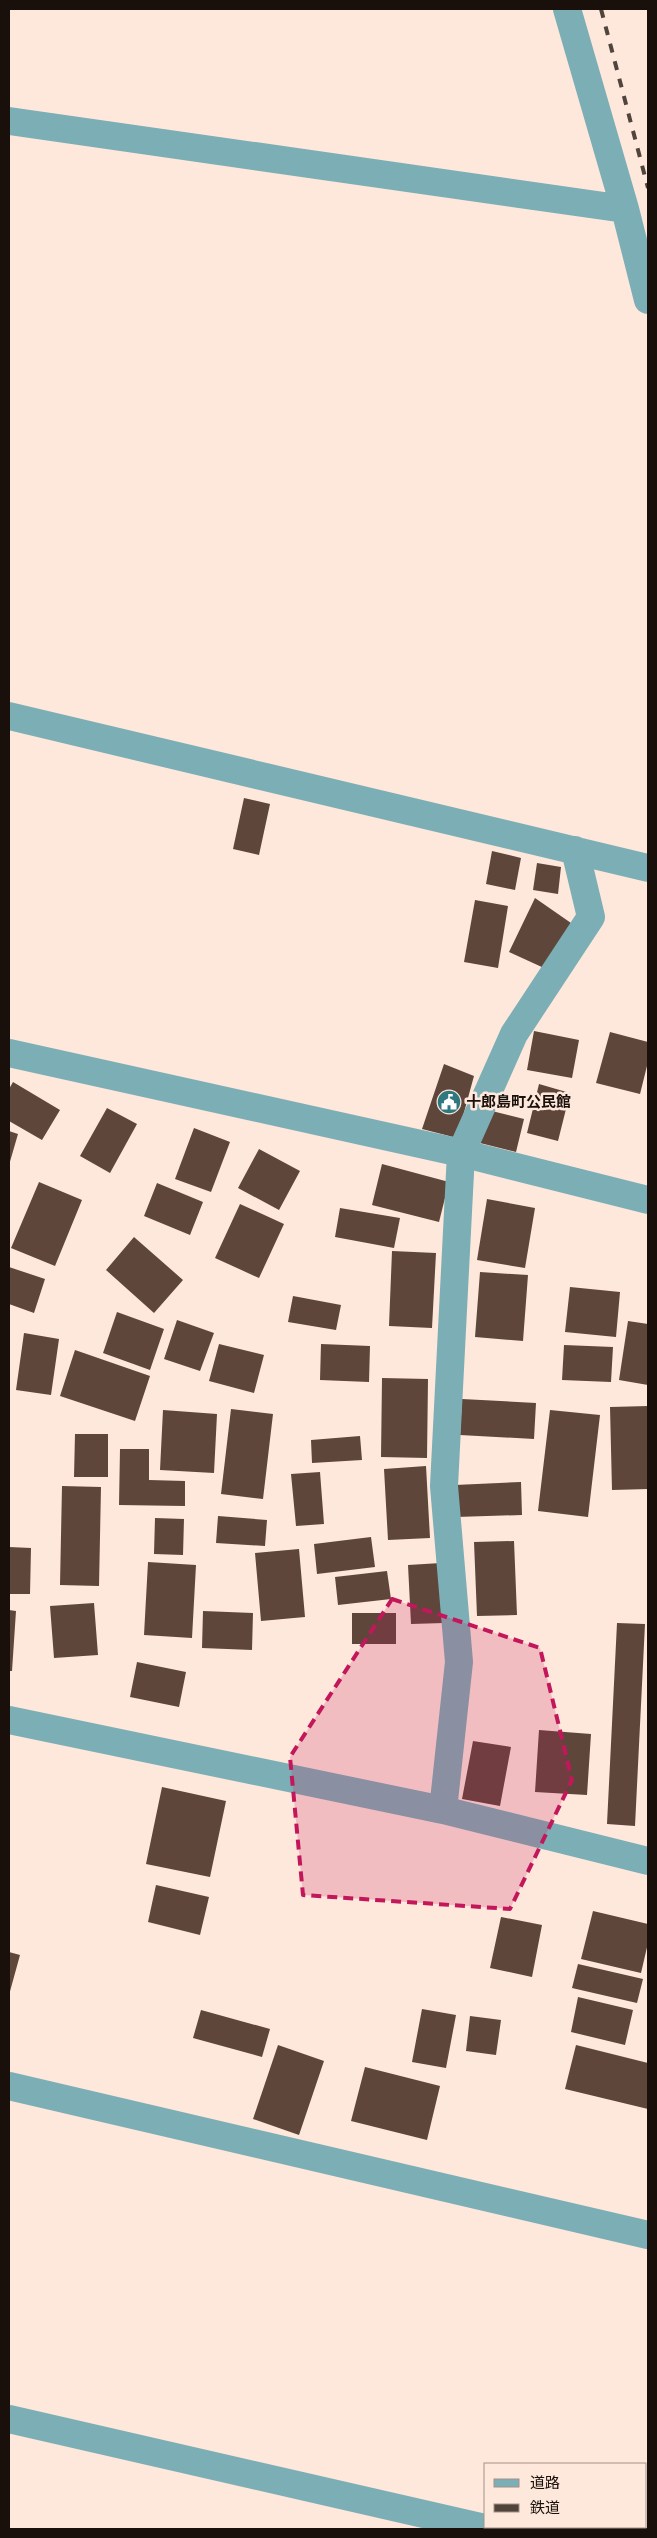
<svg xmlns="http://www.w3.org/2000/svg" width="657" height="2538" font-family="Roboto,'Noto Sans JP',sans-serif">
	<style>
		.building { fill: #5e463b }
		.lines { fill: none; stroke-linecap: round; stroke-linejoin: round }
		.minor { stroke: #7caeb5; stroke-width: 28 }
		.rail { stroke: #51443d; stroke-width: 4; stroke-dasharray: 9 9; stroke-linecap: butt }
		.marked { fill: #c2185b; fill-opacity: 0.2; stroke: #c2185b; stroke-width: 4; stroke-dasharray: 10 6; stroke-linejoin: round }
		.labels { text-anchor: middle; stroke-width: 5; stroke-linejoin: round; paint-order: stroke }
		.poi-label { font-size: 15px; font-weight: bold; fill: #19100b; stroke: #fee7db; text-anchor: start }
	</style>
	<rect width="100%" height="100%" fill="#fee7db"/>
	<!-- building -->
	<path class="building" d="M244,798L270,804L259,855L233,849Z
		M492,851L521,858L515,890L486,884Z
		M537,863L561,867L558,894L533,890Z
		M535,898L571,923L544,968L509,952Z
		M475,900L508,906L498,968L464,962Z
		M534,1031L579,1040L572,1078L527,1070Z
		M610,1032L648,1042V1062L640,1094L596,1083Z
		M444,1064L474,1076L457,1138L422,1129Z
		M13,1082L60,1110L42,1140L9,1121V1089Z
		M539,1084L570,1093L558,1141L527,1133Z
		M107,1108L137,1124L110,1173L80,1156Z
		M484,1109L524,1119L516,1152L476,1142Z
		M194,1128L230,1142L211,1192L175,1179Z
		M9,1131L18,1134L9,1165Z
		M259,1149L300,1171L279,1210L238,1188Z
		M382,1164L449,1182L439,1222L372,1205Z
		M39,1182L82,1200L55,1266L11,1248Z
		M157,1183L203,1202L190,1235L144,1216Z
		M487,1199L535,1208L525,1268L477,1260Z
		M240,1204L284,1224L259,1278L215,1258Z
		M340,1208L400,1218L394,1248L335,1237Z
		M134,1237L183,1280L154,1313L106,1270Z
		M392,1251L436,1253L432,1328L389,1326Z
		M9,1267L45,1279L34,1313L9,1304Z
		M480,1272L528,1275L523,1341L475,1337Z
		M570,1287L620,1292L616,1337L565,1332Z
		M293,1296L341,1305L336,1330L288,1322Z
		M117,1312L164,1329L150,1370L103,1353Z
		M177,1320L214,1333L200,1371L164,1359Z
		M628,1321L648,1324V1385L619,1380Z
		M24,1333L59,1339L51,1395L16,1390Z
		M219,1344L264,1355L254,1393L209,1381Z
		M321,1344L370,1346L369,1382L320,1380Z
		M564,1345L613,1347L611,1382L562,1380Z
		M75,1350L150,1376L135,1421L60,1396Z
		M382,1378L428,1379L427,1458L381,1457Z
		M462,1399L536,1403L534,1439L460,1435Z
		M648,1406V1489L612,1490L610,1407Z
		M231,1409L273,1414L263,1499L221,1494Z
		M163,1410L217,1414L214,1473L160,1470Z
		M550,1410L600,1415L588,1517L538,1511Z
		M75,1434H108V1477H74Z
		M360,1436L362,1460L312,1463L311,1440Z
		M120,1449H149V1480L185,1481V1506L119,1505Z
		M426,1466L430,1538L388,1540L384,1469Z
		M320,1472L324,1524L296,1526L291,1474Z
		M521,1482L522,1515L456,1517L455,1485Z
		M62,1486L101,1487L99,1586L60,1585Z
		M218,1516L267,1520L265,1546L216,1543Z
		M155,1518L184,1519L183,1555L154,1554Z
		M371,1537L375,1567L317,1574L314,1544Z
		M514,1541L517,1615L477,1616L474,1542Z
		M9,1547L31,1548L30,1594H9Z
		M299,1549L305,1617L261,1621L255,1553Z
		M148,1562L196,1565L192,1638L144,1635Z
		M441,1563L444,1623L411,1624L408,1565Z
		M387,1571L391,1599L338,1605L335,1577Z
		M94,1603L98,1655L54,1658L50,1606Z
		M9,1610L16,1611L12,1671H9Z
		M203,1611L253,1613L252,1650L202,1648Z
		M352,1613H396V1644H352Z
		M617,1623L645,1624L635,1826L607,1824Z
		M137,1662L186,1672L179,1707L130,1697Z
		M539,1730L591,1734L587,1795L535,1792Z
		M473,1741L511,1747L500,1806L462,1799Z
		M162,1787L226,1801L210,1877L146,1864Z
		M156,1885L209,1897L200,1935L148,1922Z
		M593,1911L648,1924V1943L641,1973L581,1959Z
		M501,1917L542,1925L532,1977L490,1968Z
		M9,1952L20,1955L9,1995Z
		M578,1964L643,1979L637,2003L572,1988Z
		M578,1997L633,2010L625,2045L571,2032Z
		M422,2009L456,2015L446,2068L412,2062Z
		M201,2010L270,2029L262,2057L193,2038Z
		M470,2016L501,2020L496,2055L466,2051Z
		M278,2045L324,2061L299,2135L253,2119Z
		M576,2045L648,2063V2109L565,2089Z
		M365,2067L440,2086L427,2140L351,2121Z"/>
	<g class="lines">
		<!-- minor -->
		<path class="minor" d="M567,9L625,209L648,300
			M9,121L625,209
			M9,716L648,868
			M9,1053L461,1153L648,1200
			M9,1720L443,1810L648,1861
			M443,1810L459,1662L444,1486L461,1153L514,1034L591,917L575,850
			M9,2086L648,2235
			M9,2419L489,2529"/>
		<!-- rail -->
		<path class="rail" d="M601,9L648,188"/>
	</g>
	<!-- marked area -->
	<path class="marked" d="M392,1599L540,1648L572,1780L510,1909L303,1895L290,1757Z"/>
	<!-- icons -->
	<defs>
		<g id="civic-disc" transform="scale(1.25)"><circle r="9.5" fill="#2f7880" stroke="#fee7db"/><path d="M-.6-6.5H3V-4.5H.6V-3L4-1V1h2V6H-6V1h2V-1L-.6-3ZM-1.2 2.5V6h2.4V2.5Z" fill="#fff"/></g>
	</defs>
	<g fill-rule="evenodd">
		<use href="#civic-disc" x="449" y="1102"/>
	</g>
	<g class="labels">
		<!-- poi labels -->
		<g class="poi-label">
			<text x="466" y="1107">十郎島町公民館</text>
		</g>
	</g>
	<!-- border -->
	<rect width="657" height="2538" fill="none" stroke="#19100b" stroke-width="20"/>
	<!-- legend -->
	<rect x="484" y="2463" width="162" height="65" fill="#fee7db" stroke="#a29188"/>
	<rect x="494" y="2479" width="25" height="8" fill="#7caeb5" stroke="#a29188"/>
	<text x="530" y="2488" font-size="15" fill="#19100b">道路</text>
	<rect x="494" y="2504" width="25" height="8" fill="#51443d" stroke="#a29188"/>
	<text x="530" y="2513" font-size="15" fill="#19100b">鉄道</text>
</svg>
